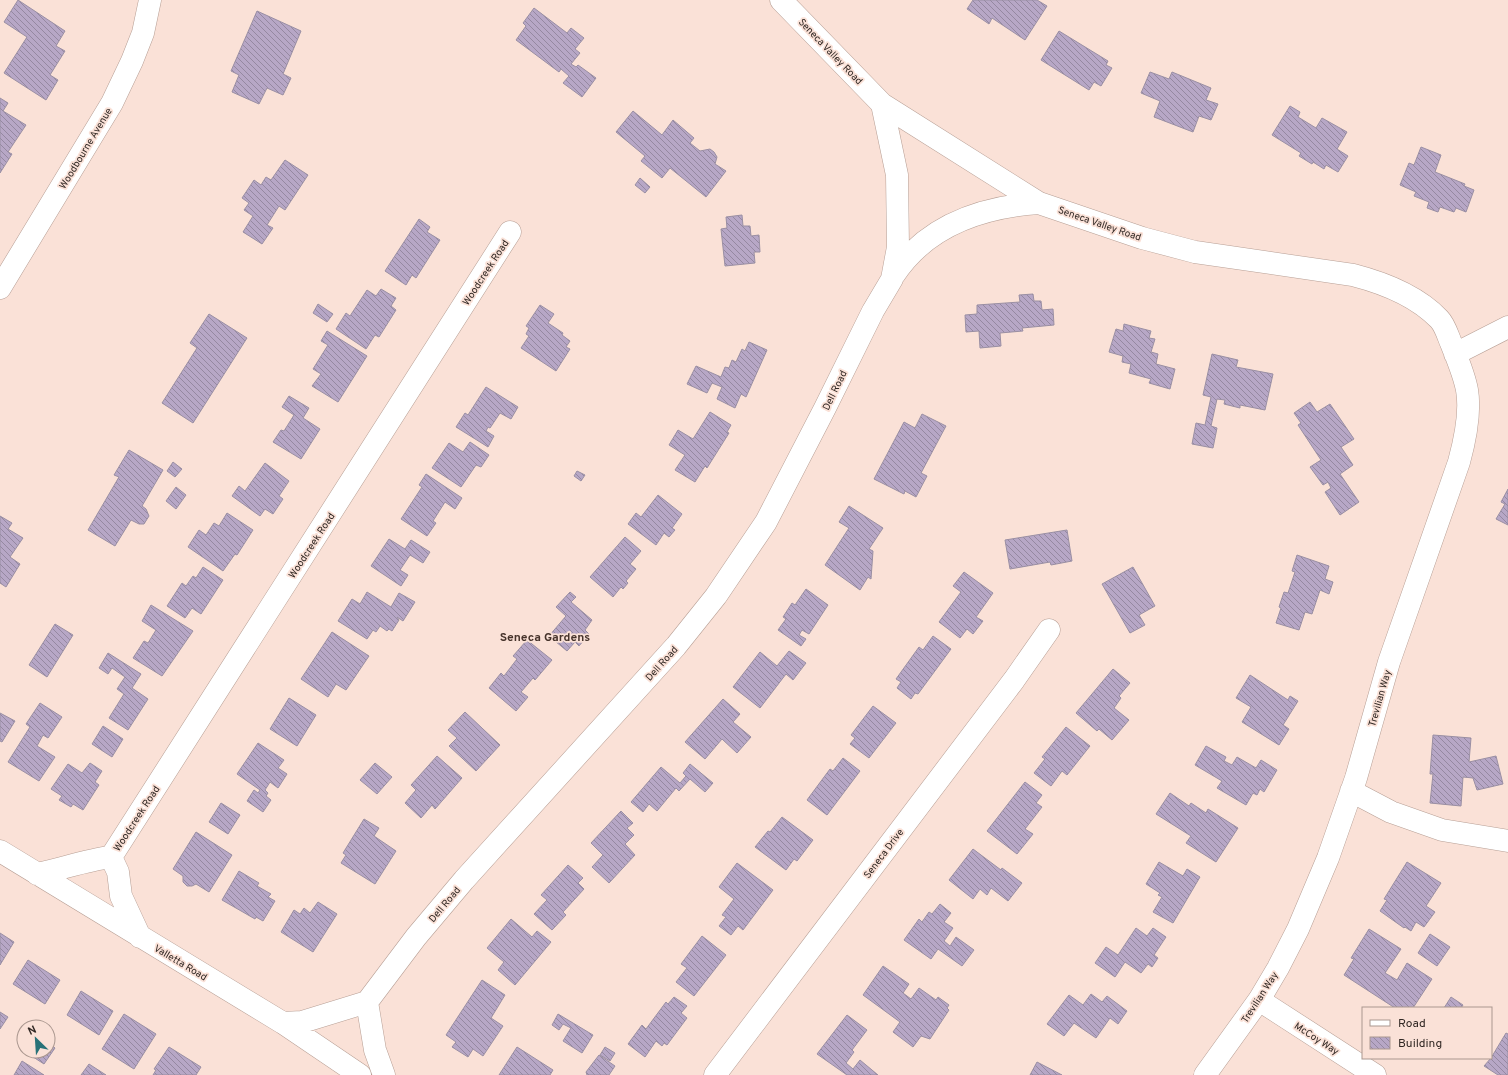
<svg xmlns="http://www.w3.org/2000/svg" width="1508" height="1075" font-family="Overpass,sans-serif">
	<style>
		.building { fill: url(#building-back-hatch); stroke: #9a8fa3 }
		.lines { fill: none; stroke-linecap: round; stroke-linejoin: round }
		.minor-casing { stroke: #b79f95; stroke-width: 23 }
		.minor { stroke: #fff; stroke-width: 22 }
		.labels { text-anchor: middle; stroke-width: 3.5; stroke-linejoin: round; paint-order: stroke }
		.street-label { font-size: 10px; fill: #312824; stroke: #fae1d7 }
		.quarter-label { font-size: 12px; font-weight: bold; fill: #46332b; stroke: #fae1d7 }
	</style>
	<defs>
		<pattern id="building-back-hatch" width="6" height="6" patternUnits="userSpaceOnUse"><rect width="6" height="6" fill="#b7a7c6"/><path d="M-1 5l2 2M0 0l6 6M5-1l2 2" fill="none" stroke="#9588a1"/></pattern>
	</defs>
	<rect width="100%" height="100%" fill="#fae1d7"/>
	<!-- building -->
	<path class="building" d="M18,0L65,31L56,46L65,51L50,75L58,80L46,100L4,73L27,37L4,22Z
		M973,0H1037L1047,6L1025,40L992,18L989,24L967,9Z
		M534,8L567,33L571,28L584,38L575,49L580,53L571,64L576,67L578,65L596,78L582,97L563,83L569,76L561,69L559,72L516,40L526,26L523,23Z
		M257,11L301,31L283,74L291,78L283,95L267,88L259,104L232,92L239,75L231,71Z
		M1059,31L1108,61L1106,65L1112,68L1101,86L1094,82L1089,90L1041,60Z
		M1150,72L1169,79L1172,72L1211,88L1206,100L1218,104L1211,120L1199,116L1193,132L1154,117L1160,101L1141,93Z
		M0,98L8,103L3,111L26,125L8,152L12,154L0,173Z
		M1290,106L1300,112L1298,117L1316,128L1322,118L1347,132L1337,149L1348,156L1338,172L1326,165L1324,169L1313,162L1312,164L1299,156L1301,153L1272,135Z
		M633,111L662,135L673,120L694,138L690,143L700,151L710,149L714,152L717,157L715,164L726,171L706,197L670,168L662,178L641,161L645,156L616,132Z
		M1421,147L1441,155L1435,172L1465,184L1464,186L1474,190L1466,212L1456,208L1454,212L1440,207L1438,212L1427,208L1429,202L1414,196L1416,192L1400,185L1409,163L1414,165Z
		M285,160L308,175L285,210L279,206L267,225L273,228L262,244L243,232L253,216L244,210L249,203L242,198L254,180L261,185L266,177L271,180Z
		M640,178L650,187L645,193L635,185Z
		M742,215L743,226H750L751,236L759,235L760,252H754L755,263L725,266L721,229L727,228L726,217Z
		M419,219L430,227L427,232L440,240L416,278L412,275L406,285L385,271Z
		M381,289L396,298L391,306L396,310L379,337L375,335L366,349L336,329L346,313L350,316L367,290L376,296Z
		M1033,294L1034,301H1041L1042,310L1053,309L1054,325L1022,328L1023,331L1000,333L1001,346L980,348L979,331L966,332L965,315L977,314V305L1020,302L1019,295Z
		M318,304L333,314L327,322L313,313Z
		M540,305L554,314L548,323L563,333L562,335L570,341L566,347L570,349L556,371L521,348L529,336L526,334L529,328L526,326Z
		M209,314L247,338L193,423L162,403L197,348L190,343Z
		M1124,324L1151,331L1149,338L1155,339L1151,352L1158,354L1156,364L1175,369L1170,389L1149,383L1151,379L1129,373L1131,364L1122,362L1123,356L1109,352L1116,329L1123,331Z
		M327,331L367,356L338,402L312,386L321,374L313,369L328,345L321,341Z
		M749,342L767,350L746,397L741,394L735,408L717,399L722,387L712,383L707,393L687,384L696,366L721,377L725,367L729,368L732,360L736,362L742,349L745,351Z
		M1212,354L1238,360L1236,367L1273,374L1265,410L1240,405V408L1224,404L1225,400L1217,399L1211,426L1217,428L1213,448L1192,444L1196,423L1205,425L1211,397L1203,395Z
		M486,387L518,407L511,419L500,413L490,428L488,427L486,431L494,436L488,447L456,427L465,413L468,415Z
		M289,396L309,408L303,418L320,429L301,459L273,442L281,430L284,431L294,415L282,407Z
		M1310,402L1317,412L1330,404L1354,439L1341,447L1353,465L1340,474L1359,502L1340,515L1325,492L1331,488L1328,482L1323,485L1310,467L1321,460L1298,425L1301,423L1294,413Z
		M710,412L731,425L727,432L729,433L707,468L705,466L695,482L675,470L685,455L669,445L678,430L693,439Z
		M922,414L946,426L921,473L927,476L916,497L905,491L904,494L874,479L904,422L915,428Z
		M470,442L489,455L481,467L476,465L461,487L432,468L449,443L463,452Z
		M129,450L163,470L142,506L146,509L149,516L144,524H139L131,520L115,546L88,530L119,477L114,475Z
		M173,462L182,469L175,477L167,471Z
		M265,463L289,481L279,496L283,499L273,514L265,509L260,516L232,496L239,486L245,491Z
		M577,471L585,475L581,481L574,476Z
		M426,474L462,498L455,509L445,502L433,521L436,523L427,536L401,519L422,487L419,485Z
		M176,487L186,495L176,509L166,501Z
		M1508,489V525L1496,519L1505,504L1501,502Z
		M658,495L682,514L672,528L675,530L669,537L664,533L656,545L628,524L636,513L641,517Z
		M849,506L883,528L869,549L873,551L871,579L868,577L860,590L825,565L849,528L839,522Z
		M227,513L253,530L237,555L235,554L223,571L188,547L199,530L206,535L214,523L219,526Z
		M0,516L12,523L8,529L23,538L10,557L20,564L6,587L0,583Z
		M1067,530L1072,561L1051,565L1050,562L1010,569L1005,540Z
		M625,537L641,551L630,564L636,569L626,581L628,583L623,589L621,587L613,597L590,577Z
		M389,539L405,549L411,540L430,552L423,563L410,555L400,570L408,575L401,586L371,566Z
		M1297,555L1329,566L1325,579L1333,582L1329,594L1320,590L1312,614L1305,612L1299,630L1276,623L1281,608L1279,607L1284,592L1288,593L1295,572L1292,571Z
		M203,567L223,580L201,614L192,608L185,618L167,606L182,583L186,586L193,576L196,578Z
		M1133,567L1155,606L1139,615L1145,625L1130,633L1102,584Z
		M964,572L993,593L976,617L983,621L973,634L967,629L960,638L939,622L961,592L953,586Z
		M806,589L828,605L809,634L802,630L799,635L806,639L801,646L778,630L786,619L783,617L792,603L795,605Z
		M367,592L391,607L399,593L415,602L403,621L397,617L399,620L392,631L389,629L387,631L380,626L376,632L373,630L367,639L338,621L352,599L360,604Z
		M570,592L576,597L571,602L592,620L585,630L589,634L579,646L575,642L567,651L549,636L566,616L556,607Z
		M151,605L193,631L162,676L133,658L144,641L148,643L156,630L142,621Z
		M55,624L73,635L47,677L29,665Z
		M332,632L369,656L346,690L336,684L328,697L301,679Z
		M933,636L951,649L918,694L915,693L911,699L897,688L901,682L896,679L919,647L923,650Z
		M527,640L552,660L535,680L533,678L521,692L528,697L516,711L489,688L501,673L504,676L517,659L513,656Z
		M789,651L806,663L793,680L786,674L760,708L733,687L760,652L777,666Z
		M108,653L141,674L132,688L148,699L128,730L109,718L124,694L117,689L125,677L112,668L108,674L99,668Z
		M1113,669L1130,683L1119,696L1121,698L1114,708L1129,720L1112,740L1099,729L1097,731L1076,713Z
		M1250,675L1288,700L1290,696L1298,701L1283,725L1289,729L1279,745L1242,722L1251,707L1236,698Z
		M289,698L316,715L297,746L270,729Z
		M723,699L740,714L733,722L751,737L737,753L722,739L705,759L685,742Z
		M40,703L62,717L48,738L43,735L37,746L55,757L39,781L8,762L30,727L26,724Z
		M873,706L896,723L869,758L850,744L855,738L851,735Z
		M465,712L500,745L476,771L449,746L457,738L448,730Z
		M0,713L15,721L2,742L0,741Z
		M103,726L123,739L112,757L92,744Z
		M1066,727L1090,746L1067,775L1062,771L1051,786L1034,773L1045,759L1042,757Z
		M1433,735L1471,738L1469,762L1496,756L1503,784L1477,790L1473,778L1463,777L1461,806L1430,803L1433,774H1430Z
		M258,743L284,760L278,768L287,774L278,788L270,782L265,790L268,793L266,796L271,800L263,812L247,801L254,790L258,793L260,790L237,774Z
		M1206,746L1226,757L1224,761L1232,765L1237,757L1256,768L1261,760L1277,770L1264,792L1260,789L1257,795L1253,793L1246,805L1217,788L1222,781L1195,765Z
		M437,756L462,778L435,809L432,805L421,818L405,803L416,790L411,785Z
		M843,758L860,771L827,815L807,800L830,769L833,771Z
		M90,763L102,771L95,782L99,785L83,810L73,804L71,807L59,800L62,796L51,789L68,764L82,773Z
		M375,763L392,777L377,794L360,780Z
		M690,764L713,783L705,792L690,779L679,791L676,788L657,811L649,804L643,812L631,802L661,767L680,783L686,776L683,773Z
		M1025,782L1042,795L1036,803L1042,807L1025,829L1033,834L1017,854L987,831Z
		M1170,793L1189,806L1191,803L1206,813L1208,809L1238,828L1216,862L1186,843L1191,836L1156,814Z
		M221,803L240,815L228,834L209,822Z
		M621,811L633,823L627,828L634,835L625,844L635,855L609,883L592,867L603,855L591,843Z
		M782,817L813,840L797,861L794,859L786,870L755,847L768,831L770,832Z
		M364,819L379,828L374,836L396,851L375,884L341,863L346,855L343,853Z
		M196,832L232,855L209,892L196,884L192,886H187L183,882V876L173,869Z
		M973,849L1001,870L1002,868L1022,883L1008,901L991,888L987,895L980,889L973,899L949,880Z
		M1159,862L1183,876L1187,869L1200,877L1173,923L1153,912L1162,897L1158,895L1160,893L1146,884Z
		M1407,862L1441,883L1426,906L1435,912L1424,927L1416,922L1411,931L1405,927L1404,928L1380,911L1387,900L1384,899Z
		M737,863L773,890L743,930L738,926L731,935L719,926L726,917L722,915L734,899L719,887Z
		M568,865L583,878L578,883L584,889L563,912L566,915L552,930L534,914L547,900L541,895Z
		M239,871L259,883L257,886L271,894L268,897L275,901L263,921L256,917L255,919L222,900Z
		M318,902L337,914L313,952L281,932L294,910L300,914L304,908L310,913Z
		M940,904L951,913L944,922L953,928L944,941L950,946L956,937L974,950L962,966L938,949L931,959L904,940L919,919L922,922L929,912L932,914Z
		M511,919L532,937L537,931L551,942L515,985L498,970L504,962L487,948Z
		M1136,928L1147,936L1153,928L1166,937L1154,955L1158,958L1152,967L1148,964L1141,973L1125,962L1115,977L1095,963L1106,947L1118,955Z
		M1369,929L1401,949L1385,973L1397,980L1407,963L1432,979L1413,1008H1395L1344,975L1354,959L1351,958Z
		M0,933L14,942L0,965Z
		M1430,934L1450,947L1437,966L1418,953Z
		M702,936L726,955L694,996L676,982L687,968L681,964Z
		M28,960L60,980L45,1004L13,984Z
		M883,966L909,984L903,993L911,999L919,988L936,1000L938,997L949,1005L947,1008L949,1010L930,1039L921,1036L913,1047L893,1032L900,1022L863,995Z
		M482,980L505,995L491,1018L503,1026L483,1056L473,1049L468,1057L452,1047L456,1042L446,1035Z
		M81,991L113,1011L99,1035L67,1015Z
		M1091,994L1102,1002L1107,996L1127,1011L1118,1024L1110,1018L1096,1038L1074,1023L1064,1036L1047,1024L1069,995L1083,1005Z
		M674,997L687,1006L681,1013L687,1018L667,1045L664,1043L662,1046L656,1041L645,1057L628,1044L642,1025L646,1029L666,1002L668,1004Z
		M1451,997L1463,1005L1461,1008H1444Z
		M0,1012L8,1017L0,1029Z
		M124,1014L156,1034L134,1069L102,1049Z
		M558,1014L593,1035L582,1053L563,1041L571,1028L563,1024L559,1030L552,1025Z
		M847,1015L867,1030L852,1050L854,1052L846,1063L853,1069L860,1060L878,1075H847L817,1054Z
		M1506,1033L1508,1034V1075H1498L1484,1066L1491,1058Z
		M48,1042L55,1048L44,1064L27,1053L28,1051H48Z
		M169,1047L201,1067L196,1075H153L156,1070L154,1069Z
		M517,1047L553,1070L550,1075H499Z
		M605,1047L615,1053L610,1061L600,1055Z
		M599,1055L615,1066L609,1075H587L586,1072Z
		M22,1061L44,1075H14Z
		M1037,1062L1062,1075H1030Z
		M89,1064L106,1075H81Z"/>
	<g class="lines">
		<!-- minor casing -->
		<g class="minor-casing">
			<path id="minor" d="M781,0L882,104L1039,203L1142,238L1195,252L1353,275C1384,283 1416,295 1439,319C1445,325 1448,336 1451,343C1457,358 1464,374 1467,390C1471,413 1465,440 1459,462L1389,662L1356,778L1328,858L1298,929L1278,968L1259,1000L1205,1075
				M894,275C927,225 982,207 1039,203
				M0,288L112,103L132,61L143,33L150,0
				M1455,354L1508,327
				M1351,791L1391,812L1442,830L1508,841
				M0,851L283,1023L360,1075
				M111,857L118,872L121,896L140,937
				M37,874C62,869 86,860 111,857L510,232
				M1259,1000L1375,1075
				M367,1002L375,1050L384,1075
				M283,1023L302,1022L367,1002L416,937L464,880L676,646L716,596L766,522L825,408L873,311L892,279L898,247L897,175L882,104
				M715,1075L1014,680L1049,630"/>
		</g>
		<!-- minor -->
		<use href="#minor" class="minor"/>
	</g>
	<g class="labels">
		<!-- street labels -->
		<g class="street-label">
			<text transform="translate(831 51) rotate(46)" y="4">Seneca Valley Road</text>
			<text transform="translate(85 148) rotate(-59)" y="4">Woodbourne Avenue</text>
			<text transform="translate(1100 223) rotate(19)" y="4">Seneca Valley Road</text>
			<text transform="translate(485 272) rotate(-57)" y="4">Woodcreek Road</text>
			<text transform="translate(834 390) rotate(-64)" y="4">Dell Road</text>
			<text transform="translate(311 545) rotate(-57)" y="4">Woodcreek Road</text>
			<text transform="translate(661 663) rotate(-48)" y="4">Dell Road</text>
			<text transform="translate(1379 698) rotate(-74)" y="4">Trevilian Way</text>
			<text transform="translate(136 818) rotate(-57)" y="4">Woodcreek Road</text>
			<text transform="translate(883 853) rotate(-53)" y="4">Seneca Drive</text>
			<text transform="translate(444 904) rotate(-50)" y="4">Dell Road</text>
			<text transform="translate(181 962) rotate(31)" y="4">Valletta Road</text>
			<text transform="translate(1259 997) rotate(-57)" y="4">Trevilian Way</text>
			<text transform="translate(1317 1038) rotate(33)" y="4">McCoy Way</text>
		</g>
		<!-- quarter labels -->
		<g class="quarter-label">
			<text x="545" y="641">Seneca Gardens</text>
		</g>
	</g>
	<!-- legend -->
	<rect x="1362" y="1007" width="130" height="52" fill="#fae1d7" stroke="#aa978f"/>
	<rect x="1370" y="1020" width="20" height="6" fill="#ffffff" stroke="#aa978f"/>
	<text x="1398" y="1027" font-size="12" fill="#312824">Road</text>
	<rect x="1370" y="1037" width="20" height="12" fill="url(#building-back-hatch)" stroke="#aa978f"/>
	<text x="1398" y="1047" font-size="12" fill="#312824">Building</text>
	<!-- north arrow -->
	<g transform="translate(36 1039) rotate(335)"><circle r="19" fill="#fae1d7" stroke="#aa978f"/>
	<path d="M0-3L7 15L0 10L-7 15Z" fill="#287278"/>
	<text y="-6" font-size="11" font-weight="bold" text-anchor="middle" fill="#312824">N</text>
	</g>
</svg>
